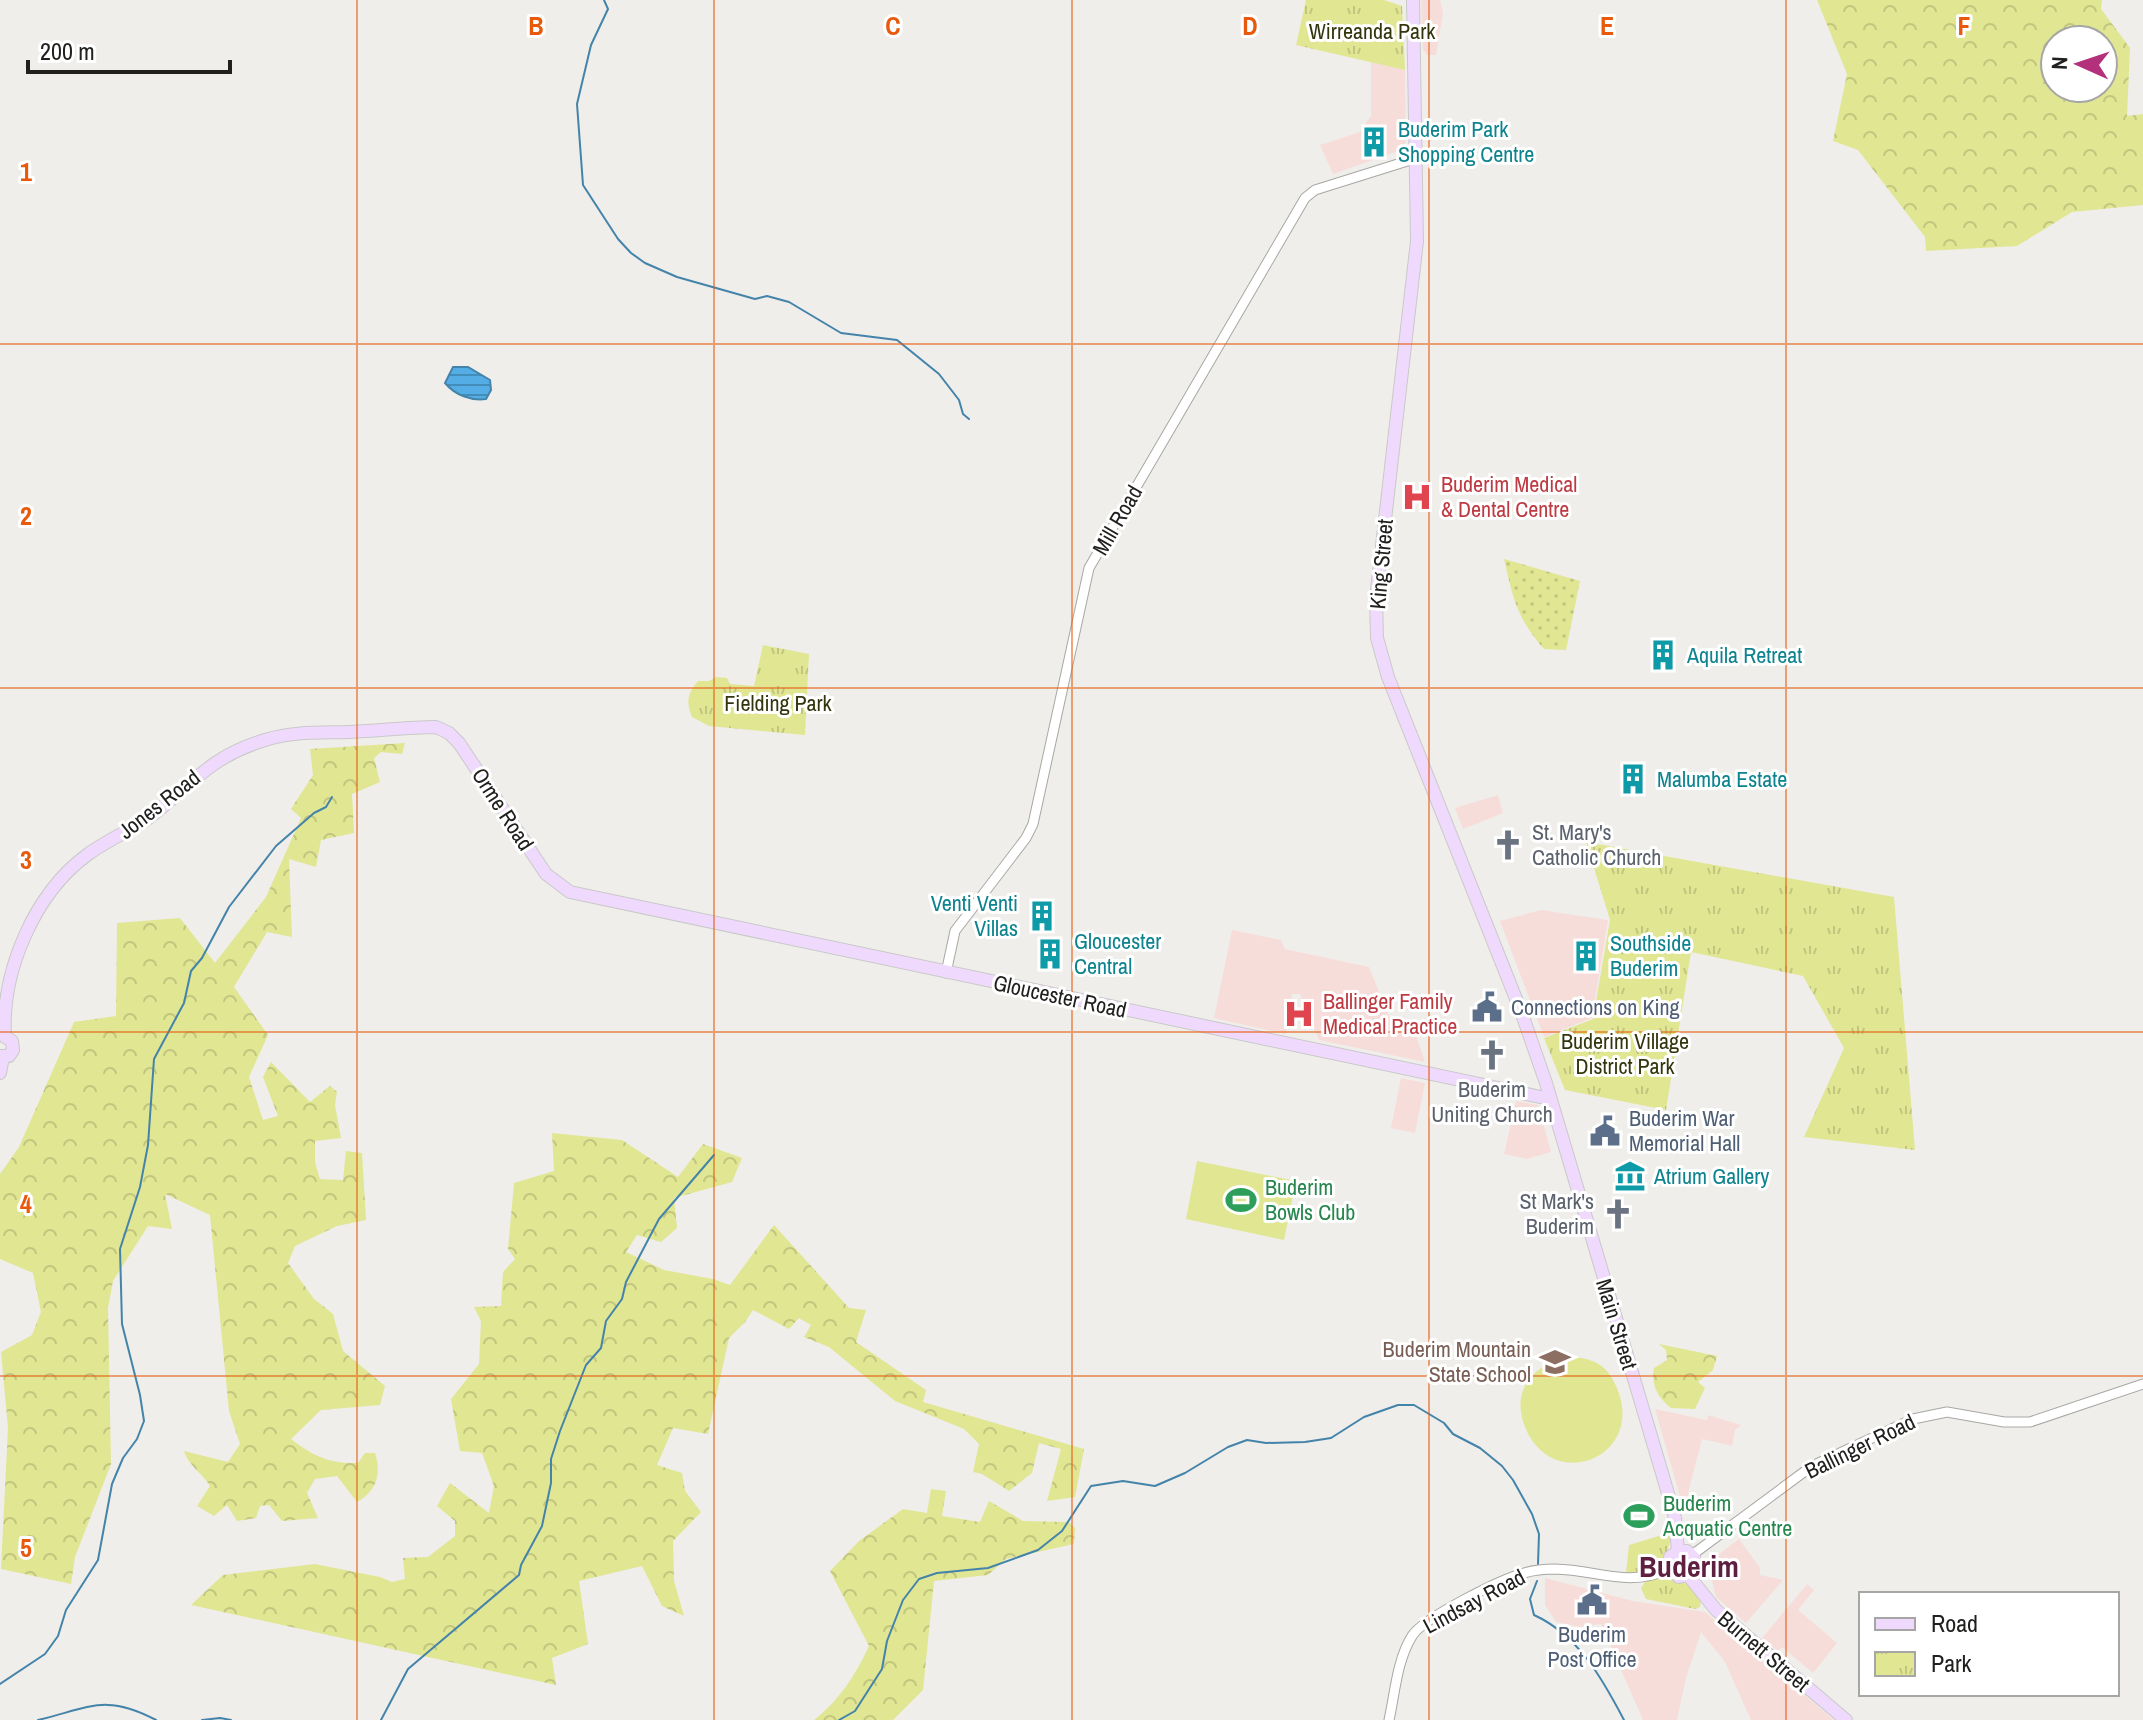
<svg xmlns="http://www.w3.org/2000/svg" width="2143" height="1720" font-family="'Archivo Narrow',sans-serif">
	<style>
		.commercial { fill: #f7ddda }
		.grass { fill: url(#grass-dots) }
		.forest { fill: url(#forest-crowns); fill-rule: evenodd }
		.park { fill: url(#park-tufts) }
		.pitch { fill: #e1e693 }
		.water { fill: url(#water-rules); stroke: #4483aa; stroke-width: 2 }
		.lines { fill: none; stroke-linecap: round; stroke-linejoin: round }
		.stream { stroke: #4483aa; stroke-width: 2 }
		.minor-casing { stroke: #a8a7a4; stroke-width: 11 }
		.major-casing { stroke: #c9c9c9; stroke-width: 14 }
		.minor { stroke: #fff; stroke-width: 9 }
		.major { stroke: #efdafd; stroke-width: 12 }
		.grid { fill: none; stroke: #e8590c; stroke-width: 2; stroke-opacity: 0.55 }
		.labels { text-anchor: middle; stroke-width: 6; stroke-linejoin: round; paint-order: stroke }
		.park-label { font-size: 22px; fill: #33350c; stroke: #fff }
		.culture-label { font-size: 22px; fill: #0d838f; stroke: #fff; text-anchor: start }
		.health-label { font-size: 22px; fill: #be3a42; stroke: #fff; text-anchor: start }
		.street-label { font-size: 22px; fill: #20201f; stroke: #fff }
		.worship-label { font-size: 22px; fill: #5b616d; stroke: #fff; text-anchor: start }
		.service-label { font-size: 22px; fill: #4e5e75; stroke: #fff; text-anchor: start }
		.leisure-label { font-size: 22px; fill: #27864d; stroke: #fff; text-anchor: start }
		.education-label { font-size: 22px; fill: #785e54; stroke: #fff; text-anchor: end }
		.district-label { font-size: 30px; font-weight: bold; fill: #5e1f40; stroke: #fff }
		.grid-label { font-size: 26px; text-anchor: middle; font-weight: bold; fill: #e8590c; stroke: #fff; stroke-width: 6; stroke-linejoin: round; paint-order: stroke }
	</style>
	<defs>
		<pattern id="grass-dots" width="8" height="8" patternUnits="userSpaceOnUse" patternTransform="scale(2)"><rect width="8" height="8" fill="#e1e693"/><path d="M2 2h.1M6 6h.1" fill="none" stroke="#c1c57e" stroke-width="1.8" stroke-linecap="round"/></pattern>
		<pattern id="forest-crowns" width="20" height="18" patternUnits="userSpaceOnUse" patternTransform="scale(2)"><rect width="20" height="18" fill="#e1e693"/><path d="M2 6a3 3 0 1 1 6 0M12 15a3 3 0 1 1 6 0" fill="none" stroke="#c1c57e"/></pattern>
		<pattern id="park-tufts" width="24" height="20" patternUnits="userSpaceOnUse" patternTransform="scale(2)"><rect width="24" height="20" fill="#e1e693"/><path d="M3 7l-1-3M5 7V3M7 7l1-3M15 17l-1-3M17 17v-4M19 17l1-3" fill="none" stroke="#c1c57e"/></pattern>
		<pattern id="water-rules" width="6" height="5" patternUnits="userSpaceOnUse" patternTransform="scale(2)"><rect width="6" height="5" fill="#54aee5"/><path d="M0 2.5h6" fill="none" stroke="#458db9"/></pattern>
	</defs>
	<rect width="100%" height="100%" fill="#efeeea"/>
	<!-- commercial -->
	<path class="commercial" d="M1421,0H1440L1443,13L1436,55H1427L1423,49Z
		M1371,62L1405,70L1406,143L1401,150L1333,174L1320,145L1360,132L1371,116Z
		M1498,795L1503,813L1463,829L1455,808Z
		M1541,910L1608,920L1592,1018L1544,1037L1500,921Z
		M1232,930L1281,940L1285,949L1369,967L1390,1019L1411,1020L1425,1062L1319,1040L1300,994H1292L1286,1034L1214,1018Z
		M1401,1078L1425,1083L1415,1133L1391,1128Z
		M1516,1101L1538,1105L1551,1152L1527,1159L1504,1154Z
		M1655,1409L1707,1420L1708,1415L1741,1425L1735,1430L1732,1446L1702,1439L1685,1505L1683,1507Z
		M1739,1539L1760,1568V1575L1783,1580L1746,1623L1716,1597L1709,1570L1714,1558Z
		M1545,1578L1633,1601L1705,1612L1834,1720H1751L1725,1662L1701,1632L1686,1678L1677,1720H1643L1601,1624L1580,1627L1556,1622L1545,1605Z
		M1807,1584L1814,1590L1798,1610L1837,1643L1813,1673L1782,1647L1778,1651L1762,1638Z"/>
	<!-- grass -->
	<path class="grass" d="M1504,559L1580,581L1566,650L1544,649C1517,618 1513,598 1504,559Z"/>
	<!-- forest -->
	<path class="forest" d="M1817,0H2102L2101,9L2130,48L2127,116L2143,114V205L2072,212L2017,246L1926,251L1925,237L1858,150L1833,141L1847,74ZM2103,40V88H2055V40Z
		M405,743L402,754L381,752L374,758L380,782L352,794L354,833L321,840L316,867L289,859L292,937L267,932L234,987L268,1035L249,1077L263,1120L278,1116L263,1077L271,1062L310,1102L330,1086L337,1092L335,1105L341,1138L315,1141V1162L320,1179L343,1180L346,1151L362,1153L366,1220L337,1226L295,1246L288,1263L314,1299L333,1314L343,1351L385,1386L380,1405L321,1410L291,1439C313,1456 330,1464 358,1463L365,1453H375C382,1474 376,1492 357,1502L337,1476L315,1479L307,1493L318,1518L282,1521L269,1505L260,1506L256,1518L237,1521L227,1505L214,1516L197,1506L210,1486C202,1473 188,1465 184,1451L228,1462L240,1444L229,1411L210,1215L165,1194L172,1229L148,1226L113,1281L108,1308L111,1464L75,1557L71,1584L1,1569L8,1428L1,1352L32,1335L41,1312L33,1273L0,1259V1174L19,1147L74,1022L116,1016L117,923L180,918L215,963L266,897L301,818L291,809L313,775L310,749Z
		M552,1133L622,1140L678,1177L703,1144L742,1158L732,1182L674,1198L677,1228L661,1242L637,1235L626,1252L664,1270L713,1279L730,1285L774,1225L849,1308L866,1310L856,1342L926,1390L923,1402L1084,1449L1075,1497L1047,1501L1061,1449L1039,1443L1032,1473L1009,1491L982,1474L973,1472L979,1444L964,1429L895,1401L829,1347L804,1337L811,1325L799,1318L789,1329L753,1310L745,1322L729,1338L708,1434L673,1428L657,1465L682,1473L685,1491L701,1512L673,1541L674,1581L684,1616L662,1606L642,1566L579,1581L588,1644L552,1658L556,1685L191,1605L223,1575L315,1564L380,1577L392,1582L405,1579L403,1558L428,1557L455,1536V1521L437,1506L450,1483L489,1513L494,1486L482,1453L460,1451L451,1399L479,1364L481,1321L474,1307L501,1306L503,1272L515,1259L508,1249L514,1183L554,1171Z
		M1659,1344L1717,1356L1713,1370L1698,1382L1705,1388L1695,1409L1671,1408C1658,1397 1651,1386 1654,1368L1667,1360L1666,1350Z
		M931,1489L946,1491L942,1516L980,1522L989,1501L1023,1521L1069,1522L1075,1528L1074,1544L1006,1559L988,1575L934,1581L923,1690L893,1720H814C839,1701 856,1674 869,1646L830,1571L859,1541L903,1509L927,1513Z"/>
	<!-- park -->
	<path class="park" d="M1306,0H1384L1402,6L1405,70L1296,45Z
		M763,645L809,654L805,735L709,726L692,717C686,702 687,694 698,681H709L716,677L727,678L730,684L754,686Z
		M1586,842L1894,897L1915,1150L1804,1137L1844,1048L1803,976L1691,952L1666,1110L1565,1090L1544,1038L1593,1019L1610,920Z
		M1666,1529H1671C1671,1557 1657,1578 1626,1573L1629,1545L1662,1535Z
		M1662,1577L1688,1584L1701,1600L1700,1607L1695,1609L1646,1599L1641,1588L1645,1582Z"/>
	<!-- pitch -->
	<path class="pitch" d="M1197,1161L1296,1181L1284,1240L1186,1219Z
		M1569,1356C1593,1359 1606,1363 1616,1386C1648,1457 1552,1495 1525,1427C1510,1389 1534,1365 1569,1356Z"/>
	<!-- water -->
	<path class="water" d="M453,367H468L490,380L491,390L486,399C471,401 455,395 445,383Z"/>
	<g class="lines">
		<!-- stream -->
		<path class="stream" d="M604,0L608,9L591,45L577,104L583,185L618,239L631,253L645,263L677,277L755,299L767,296L789,302L841,333L897,340L939,374L959,400L963,414L969,419
			M1537,1581L1530,1599L1534,1615C1578,1635 1602,1678 1624,1720
			M0,1684L45,1654L58,1636L66,1610L98,1560L112,1484L123,1458L137,1439L144,1421L140,1395L122,1324L120,1249L140,1187L148,1145L154,1059L184,1003L191,971L202,958L229,907L276,846L314,813L326,807L332,797
			M38,1720C89,1708 106,1693 156,1720
			M202,1720L220,1718L231,1720
			M381,1720L408,1669L519,1575L521,1565L542,1526L551,1483V1459L560,1431L586,1365L601,1348L606,1321L622,1299L626,1282L659,1219L714,1155
			M839,1720L855,1711L882,1669L887,1641L903,1600L919,1579L937,1573L988,1568L1038,1550L1062,1531L1091,1486L1123,1481L1155,1486L1185,1473L1228,1447L1247,1440L1266,1443L1305,1442L1331,1438L1364,1417L1398,1405H1414L1444,1423L1453,1434L1480,1448L1502,1466L1513,1480L1532,1514L1539,1534L1538,1564"/>
		<!-- minor casing -->
		<g class="minor-casing">
			<path id="minor" d="M946,973L955,931L1026,838L1033,824L1089,568L1305,198L1315,190L1417,158
				M1692,1555L1812,1466L1913,1419L1947,1412L2004,1422H2030L2143,1384
				M1389,1720C1395,1693 1397,1660 1412,1636C1423,1618 1501,1579 1524,1573C1534,1570 1544,1569 1555,1569C1599,1570 1626,1588 1670,1569"/>
		</g>
		<!-- major casing -->
		<g class="major-casing">
			<path id="major" d="M1413,0L1417,241L1376,598L1377,638L1388,677L1522,1014L1546,1083L1662,1473L1675,1518L1678,1551
				M5,1037C1,972 34,894 87,855C107,840 130,831 150,817C193,784 209,757 265,740C294,731 321,733 350,732C379,731 407,727 436,727L449,733L459,743L546,874L570,892L1550,1099
				M0,1056H9L13,1050L12,1041L5,1037
				M0,1073L3,1057
				M1678,1551L1670,1557V1569L1679,1577L1688,1575
				M1678,1551H1687L1694,1558L1695,1568L1688,1575
				M1688,1575L1716,1610L1846,1720"/>
		</g>
		<!-- minor -->
		<use href="#minor" class="minor"/>
		<!-- major -->
		<use href="#major" class="major"/>
	</g>
	<!-- grid -->
	<path class="grid" d="M357,0V1720M714,0V1720M1072,0V1720M1429,0V1720M1786,0V1720M0,344H2143M0,688H2143M0,1032H2143M0,1376H2143"/>
	<!-- icons -->
	<defs>
		<g id="building-bare" transform="scale(2.4)"><path d="M-4-6H4V6H1V3H-1V6H-4ZM-2.5-4.3h1.7v1.8h-1.7ZM.8-4.3h1.7v1.8H.8ZM-2.5-1h1.7V.8h-1.7ZM.8-1h1.7V.8H.8Z" fill="#0f9aa8" stroke="#fff" stroke-width="2.5" paint-order="stroke"/></g>
		<g id="hospital-bare" transform="scale(2.4)"><path d="M-5-5h3v3.5h4V-5h3V5h-3V1.5h-4V5h-3Z" fill="#e0444e" stroke="#fff" stroke-width="2.5" paint-order="stroke"/></g>
		<g id="church-bare" transform="scale(2.4)"><path d="M-1.2-6h2.4v3.5h3.3v2.4h-3.3V6h-2.4V-.1h-3.3v-2.4h3.3Z" fill="#6b7280" stroke="#fff" stroke-width="2.5" paint-order="stroke"/></g>
		<g id="civic-bare" transform="scale(2.4)"><path d="M-.6-6.5H3V-4.5H.6V-3L4-1V1h2V6H-6V1h2V-1L-.6-3ZM-1.2 2.5V6h2.4V2.5Z" fill="#5c6f8a" stroke="#fff" stroke-width="2.5" paint-order="stroke"/></g>
		<g id="museum-bare" transform="scale(2.4)"><path d="M0-6L6-3V-2H-6V-3ZM-5-1h2V3h-2ZM-1-1h2V3h-2ZM3-1h2V3H3ZM-6 4H6V6H-6Z" fill="#0f9aa8" stroke="#fff" stroke-width="2.5" paint-order="stroke"/></g>
		<g id="stadium-bare" transform="scale(2.4)"><path d="M0-5a6.5 5 0 1 0 0 10a6.5 5 0 1 0 0-10ZM-3.5-1.8h7v3.6h-7Z" fill="#2e9e5b" stroke="#fff" stroke-width="2.5" paint-order="stroke"/></g>
		<g id="school-bare" transform="scale(2.4)"><path d="M0-5L7-2L0 1L-7-2ZM-4 1L0 2.5L4 1V4Q0 6-4 4Z" fill="#8d6e63" stroke="#fff" stroke-width="2.5" paint-order="stroke"/></g>
	</defs>
	<g fill-rule="evenodd">
		<use href="#building-bare" x="1374" y="142"/>
		<use href="#hospital-bare" x="1417" y="497"/>
		<use href="#building-bare" x="1663" y="655"/>
		<use href="#building-bare" x="1633" y="779"/>
		<use href="#church-bare" x="1508" y="845"/>
		<use href="#building-bare" x="1042" y="916"/>
		<use href="#building-bare" x="1050" y="954"/>
		<use href="#building-bare" x="1586" y="956"/>
		<use href="#civic-bare" x="1487" y="1007"/>
		<use href="#hospital-bare" x="1299" y="1014"/>
		<use href="#church-bare" x="1492" y="1055"/>
		<use href="#civic-bare" x="1605" y="1131"/>
		<use href="#museum-bare" x="1630" y="1176"/>
		<use href="#stadium-bare" x="1241" y="1200"/>
		<use href="#church-bare" x="1618" y="1214"/>
		<use href="#school-bare" x="1555" y="1362"/>
		<use href="#stadium-bare" x="1639" y="1516"/>
		<use href="#civic-bare" x="1592" y="1600"/>
	</g>
	<g class="labels">
		<!-- park labels -->
		<g class="park-label">
			<text x="1372" y="39">Wirreanda Park</text>
			<text x="778" y="711">Fielding Park</text>
			<text x="1625" y="1049">Buderim Village<tspan x="1625" dy="25">District Park</tspan></text>
		</g>
		<!-- culture labels -->
		<g class="culture-label">
			<text x="1398" y="137">Buderim Park<tspan x="1398" dy="25">Shopping Centre</tspan></text>
			<text x="1687" y="663">Aquila Retreat</text>
			<text x="1657" y="787">Malumba Estate</text>
			<text x="1018" y="911" text-anchor="end">Venti Venti<tspan x="1018" dy="25">Villas</tspan></text>
			<text x="1074" y="949">Gloucester<tspan x="1074" dy="25">Central</tspan></text>
			<text x="1610" y="951">Southside<tspan x="1610" dy="25">Buderim</tspan></text>
			<text x="1654" y="1184">Atrium Gallery</text>
		</g>
		<!-- health labels -->
		<g class="health-label">
			<text x="1441" y="492">Buderim Medical<tspan x="1441" dy="25">&amp; Dental Centre</tspan></text>
			<text x="1323" y="1009">Ballinger Family<tspan x="1323" dy="25">Medical Practice</tspan></text>
		</g>
		<!-- street labels -->
		<g class="street-label">
			<text transform="translate(1117 520) rotate(-60)" y="8">Mill Road</text>
			<text transform="translate(1381 564) rotate(-85)" y="8">King Street</text>
			<text transform="translate(159 804) rotate(-38)" y="8">Jones Road</text>
			<text transform="translate(503 809) rotate(57)" y="8">Orme Road</text>
			<text transform="translate(1060 996) rotate(12)" y="8">Gloucester Road</text>
			<text transform="translate(1617 1324) rotate(73)" y="8">Main Street</text>
			<text transform="translate(1860 1446) rotate(-26)" y="8">Ballinger Road</text>
			<text transform="translate(1474 1601) rotate(-28)" y="8">Lindsay Road</text>
			<text transform="translate(1764 1651) rotate(40)" y="8">Burnett Street</text>
		</g>
		<!-- worship labels -->
		<g class="worship-label">
			<text x="1532" y="840">St. Mary's<tspan x="1532" dy="25">Catholic Church</tspan></text>
			<text x="1492" y="1097" text-anchor="middle">Buderim<tspan x="1492" dy="25">Uniting Church</tspan></text>
			<text x="1594" y="1209" text-anchor="end">St Mark's<tspan x="1594" dy="25">Buderim</tspan></text>
		</g>
		<!-- service labels -->
		<g class="service-label">
			<text x="1511" y="1015">Connections on King</text>
			<text x="1629" y="1126">Buderim War<tspan x="1629" dy="25">Memorial Hall</tspan></text>
			<text x="1592" y="1642" text-anchor="middle">Buderim<tspan x="1592" dy="25">Post Office</tspan></text>
		</g>
		<!-- leisure labels -->
		<g class="leisure-label">
			<text x="1265" y="1195">Buderim<tspan x="1265" dy="25">Bowls Club</tspan></text>
			<text x="1663" y="1511">Buderim<tspan x="1663" dy="25">Acquatic Centre</tspan></text>
		</g>
		<!-- education labels -->
		<g class="education-label">
			<text x="1531" y="1357">Buderim Mountain<tspan x="1531" dy="25">State School</tspan></text>
		</g>
		<!-- district labels -->
		<g class="district-label">
			<text x="1689" y="1577">Buderim</text>
		</g>
	</g>
	<g class="grid-label">
		<text x="536" y="35">B</text>
		<text x="893" y="35">C</text>
		<text x="1250" y="35">D</text>
		<text x="1607" y="35">E</text>
		<text x="1964" y="35">F</text>
		<text x="26" y="181">1</text>
		<text x="26" y="525">2</text>
		<text x="26" y="869">3</text>
		<text x="26" y="1213">4</text>
		<text x="26" y="1557">5</text>
	</g>
	<!-- legend -->
	<rect x="1859" y="1592" width="260" height="104" fill="#ffffff" stroke="#a6a6a5" stroke-width="2"/>
	<rect x="1875" y="1618" width="40" height="12" fill="#efdafd" stroke="#a6a6a5" stroke-width="2"/>
	<text x="1931" y="1632" font-size="24" fill="#20201f">Road</text>
	<rect x="1875" y="1652" width="40" height="24" fill="url(#park-tufts)" stroke="#a6a6a5" stroke-width="2"/>
	<text x="1931" y="1672" font-size="24" fill="#20201f">Park</text>
	<!-- north arrow -->
	<g transform="translate(2079 64) rotate(273)"><circle r="38" fill="#ffffff" stroke="#a6a6a5" stroke-width="2"/>
	<path d="M0-6L14 30L0 20L-14 30Z" fill="#b3317a"/>
	<text y="-12" font-size="22" font-weight="bold" text-anchor="middle" fill="#20201f">N</text>
	</g>
	<!-- scale -->
	<path d="M28 60v12h202v-12" fill="none" stroke="#20201f" stroke-width="4"/>
	<text x="40" y="60" font-size="24" fill="#20201f" stroke="#ffffff" stroke-width="6" paint-order="stroke">200 m</text>
</svg>
